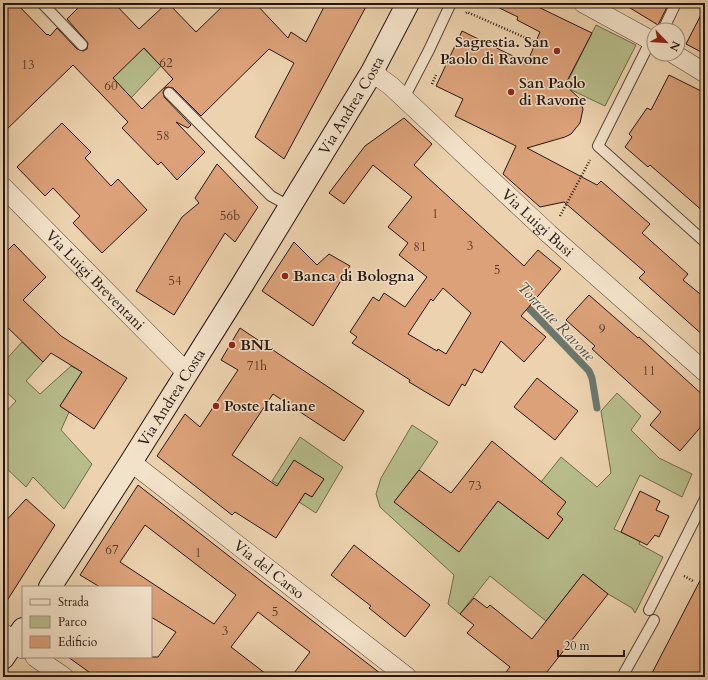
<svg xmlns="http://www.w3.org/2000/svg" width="708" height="680" font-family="Cardo,serif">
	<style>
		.green { fill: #b7bc8b; stroke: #6f694d }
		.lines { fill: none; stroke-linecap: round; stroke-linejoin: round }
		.stream { stroke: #6b776e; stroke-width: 7 }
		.building { fill: #dca179; stroke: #27160f; fill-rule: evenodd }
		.lane-casing { stroke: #584537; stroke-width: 12 }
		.street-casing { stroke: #584537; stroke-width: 20 }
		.secondary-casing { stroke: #27160f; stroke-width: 24 }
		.path { stroke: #27160f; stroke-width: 2.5; stroke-dasharray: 1 2; stroke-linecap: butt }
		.lane { stroke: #f3e2ca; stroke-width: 10 }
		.street { stroke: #f3e2ca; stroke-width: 19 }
		.secondary { stroke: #f3e2ca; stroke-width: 22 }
		.poi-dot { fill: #8f2418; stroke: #f3e2ca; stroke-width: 1.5 }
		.labels { text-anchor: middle; stroke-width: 3; stroke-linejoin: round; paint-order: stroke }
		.number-label { font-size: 13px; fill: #54392a }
		.poi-label { font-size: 15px; font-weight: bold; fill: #27160f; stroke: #f3e2ca; text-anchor: start }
		.street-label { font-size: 15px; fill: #27160f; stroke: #f3e2ca }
		.water-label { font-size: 16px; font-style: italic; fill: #4f4e47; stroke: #f3e2ca }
	</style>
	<rect width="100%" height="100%" fill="#ecd2ae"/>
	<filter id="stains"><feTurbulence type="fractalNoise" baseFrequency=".005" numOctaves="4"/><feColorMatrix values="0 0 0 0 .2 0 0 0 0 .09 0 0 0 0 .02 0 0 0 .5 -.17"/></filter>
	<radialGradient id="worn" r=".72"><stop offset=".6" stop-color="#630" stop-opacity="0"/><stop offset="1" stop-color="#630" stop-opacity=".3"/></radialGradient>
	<!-- green -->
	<path class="green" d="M596,25L636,45L605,106L565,87Z
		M132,36L161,66L131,98L113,78Z
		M22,342L43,362L26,381L40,394L71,366L82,372L60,406L69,412L61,430L92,464L64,509L33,477L26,487L3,465V415L16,401L3,389V363Z
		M617,393L641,416L631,430L659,458L692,474L682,497L640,475L614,529L640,541L639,544L663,557L635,613L632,608L608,594L583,574L546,621L490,576L460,614L448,604L454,575L380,507L376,494L381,478L412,425L438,442L419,470L395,501L459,551L498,501L548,539L563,519L557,514L565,502L541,482L561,457L597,487L611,473L601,411Z
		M300,437L343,467L316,513L299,502L305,493L312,497L323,480L287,489L272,481Z"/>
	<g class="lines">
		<!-- stream -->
		<path class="stream" d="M522,301L589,371L592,378L597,408"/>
	</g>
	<!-- building -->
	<path class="building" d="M3,3H16L47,35L48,34L50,36L57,28L77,49L83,51L87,49L88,43L67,19L83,3H114L139,29L167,3H168L196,32L226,3H255L288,38L291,32L306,42L326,3H368L284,159L255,137L294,63L269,49L201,116L173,88L168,87L165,88L163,92L164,97L191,125L188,128L176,122L205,152L177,180L161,162L158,165L122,128L128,122L73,65L3,133ZM144,48L173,79L142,109L113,78Z
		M489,3H530L592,33L565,85L579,98L583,109L580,123L571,134L565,137L527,148L597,185L601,181L650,224L642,233L688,274L683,280L705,298V337L639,278L645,272L564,202L540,207L503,174L516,146L455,116L463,99L436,86L462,31L527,63L540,32L517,20L518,17Z
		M622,3H669L658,25Z
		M705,7V54L686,44Z
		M669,75L705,93V213L650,165L648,167L625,147L632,137L629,134L647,108L651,110Z
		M404,118L432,144L414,165L524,266L538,250L561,269L521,316L546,337L524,362L501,341L482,373L474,369L465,386L462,384L449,406L409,382L410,380L352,343L357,337L350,332L373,297L379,301L384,293L405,307L427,277L399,255L408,243L388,227L412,197L373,165L344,204L329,193L365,146ZM443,288L471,313L446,354L438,349L437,351L408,334L431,299L433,301Z
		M62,123L91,152L85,158L111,186L118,179L147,210L102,253L73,223L80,216L53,188L45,196L17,167Z
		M217,164L258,207L235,242L225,233L174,315L136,291L182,217L199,203L195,198Z
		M294,242L317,265L329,254L350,266L313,326L262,291Z
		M14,244L46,277L23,300L61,336L127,378L94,429L60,406L82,372L51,353L43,362L3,323V255Z
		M589,295L638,338L639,337L705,397V422L680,451L650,425L661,412L592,349L595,346L566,320Z
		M240,328L364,411L344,441L273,394L232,455L277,486L294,460L324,479L312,497L305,493L276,538L235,512L232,515L157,456L185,414L200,427L238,370L221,360Z
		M537,378L578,411L555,440L514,407Z
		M492,441L566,502L557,514L563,519L548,539L498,501L459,552L394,502L419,470L451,493Z
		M138,485L252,574L385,677H291L310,652L258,612L231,647L270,677H96L68,657H158L176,632L151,617V587H100L80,575ZM145,525L236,595L214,624L120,562Z
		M640,491L660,501L656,510L669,516L659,537L655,535L647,545L621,532Z
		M26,499L55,525L3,607V524Z
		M354,545L430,605L405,637L369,608L371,606L331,575Z
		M705,571V677H650Z
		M583,574L608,594L543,677H502L510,667L467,633L474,625L460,614L474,598L487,608L490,605L532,639Z"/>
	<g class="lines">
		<!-- lane casing -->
		<g class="lane-casing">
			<path id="lane" d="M42,3L82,45
				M663,30L676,3
				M651,40L598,146L705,242
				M169,93L271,196L289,206
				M404,98L429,50L451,3
				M649,610L705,499
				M622,677L654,620"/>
		</g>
		<!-- street casing -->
		<g class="street-casing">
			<g id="street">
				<path d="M583,3L654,42"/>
				<path d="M674,54L705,73"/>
				<path id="s1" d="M372,72L391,86L549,234L705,372"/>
				<path id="s2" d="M3,187L187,373"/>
				<path id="s3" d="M131,462L407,677"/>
				<path d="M3,633L23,649"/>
				<path d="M35,657L64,677"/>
			</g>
		</g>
		<!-- secondary casing -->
		<g class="secondary-casing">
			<g id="secondary">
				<path id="s4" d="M50,587L131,462L239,290L372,72L408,3"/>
				<path d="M3,658L23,629"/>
			</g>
		</g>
		<!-- path -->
		<path class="path" d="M466,13L467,12L535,42
			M432,84L436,75
			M560,216L590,160
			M684,576L693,581"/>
		<!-- lane -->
		<use href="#lane" class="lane"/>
		<!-- street -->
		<use href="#street" class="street"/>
		<!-- secondary -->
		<use href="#secondary" class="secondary"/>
	</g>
	<!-- markers -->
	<g class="poi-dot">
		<circle cx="557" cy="51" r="4"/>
		<circle cx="511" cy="92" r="4"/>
		<circle cx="285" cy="276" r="4"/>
		<circle cx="232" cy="345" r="4"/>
		<circle cx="216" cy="406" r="4"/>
	</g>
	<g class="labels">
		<!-- number labels -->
		<g class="number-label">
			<text x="166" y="67">62</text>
			<text x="28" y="69">13</text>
			<text x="111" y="90">60</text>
			<text x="163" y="140">58</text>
			<text x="435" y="218">1</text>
			<text x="230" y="220">56b</text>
			<text x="470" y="250">3</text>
			<text x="420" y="251">81</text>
			<text x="497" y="274">5</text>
			<text x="175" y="285">54</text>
			<text x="602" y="333">9</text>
			<text x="257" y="370">71h</text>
			<text x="649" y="375">11</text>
			<text x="475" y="490">73</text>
			<text x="112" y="554">67</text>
			<text x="198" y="557">1</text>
			<text x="275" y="616">5</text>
			<text x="225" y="635">3</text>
		</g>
		<!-- poi labels -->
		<g class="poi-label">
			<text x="549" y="47" text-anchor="end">Sagrestia. San<tspan x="549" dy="17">Paolo di Ravone</tspan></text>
			<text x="519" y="88">San Paolo<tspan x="519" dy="17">di Ravone</tspan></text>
			<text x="293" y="281">Banca di Bologna</text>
			<text x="240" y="350">BNL</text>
			<text x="224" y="411">Poste Italiane</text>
		</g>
		<!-- street labels -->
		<g class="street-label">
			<text dy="5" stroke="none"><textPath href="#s4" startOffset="568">Via Andrea Costa</textPath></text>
			<text dy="5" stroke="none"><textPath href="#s1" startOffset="224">Via Luigi Busi</textPath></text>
			<text dy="5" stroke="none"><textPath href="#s2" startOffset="131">Via Luigi Breventani</textPath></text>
			<text dy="5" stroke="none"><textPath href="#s4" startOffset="225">Via Andrea Costa</textPath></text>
			<text dy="5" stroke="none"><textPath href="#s3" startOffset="175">Via del Carso</textPath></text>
		</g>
		<!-- water labels -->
		<g class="water-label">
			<text transform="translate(557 321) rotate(46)" y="6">Torrente Ravone</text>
		</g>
	</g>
	<!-- margin -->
	<rect width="708" height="680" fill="none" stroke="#ecd2ae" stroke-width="16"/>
	<rect x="4" y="4" width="700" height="672" fill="none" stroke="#27160f" stroke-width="2"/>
	<rect x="8" y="8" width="692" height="664" fill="none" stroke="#27160f"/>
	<!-- legend -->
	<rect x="22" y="586" width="130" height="72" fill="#f3e2ca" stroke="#a1907f"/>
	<rect x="30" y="599" width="20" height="6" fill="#f3e2ca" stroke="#a1907f"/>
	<text x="58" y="606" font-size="12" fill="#27160f">Strada</text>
	<rect x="30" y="616" width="20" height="12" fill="#b7bc8b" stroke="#a1907f"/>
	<text x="58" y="626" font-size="12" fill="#27160f">Parco</text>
	<rect x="30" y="636" width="20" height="12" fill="#dca179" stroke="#a1907f"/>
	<text x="58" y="646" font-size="12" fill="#27160f">Edificio</text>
	<!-- north arrow -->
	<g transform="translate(666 42) rotate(115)"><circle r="19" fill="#f3e2ca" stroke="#a1907f"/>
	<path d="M0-3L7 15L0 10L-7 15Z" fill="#8f2418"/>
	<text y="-6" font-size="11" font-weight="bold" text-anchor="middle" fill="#27160f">N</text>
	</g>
	<!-- scale -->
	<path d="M558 650v6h66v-6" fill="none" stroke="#27160f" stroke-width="2"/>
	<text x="564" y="650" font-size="12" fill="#27160f" stroke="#f3e2ca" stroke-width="3" paint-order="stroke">20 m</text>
	<rect width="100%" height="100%" filter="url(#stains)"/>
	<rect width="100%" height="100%" fill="url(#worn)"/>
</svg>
